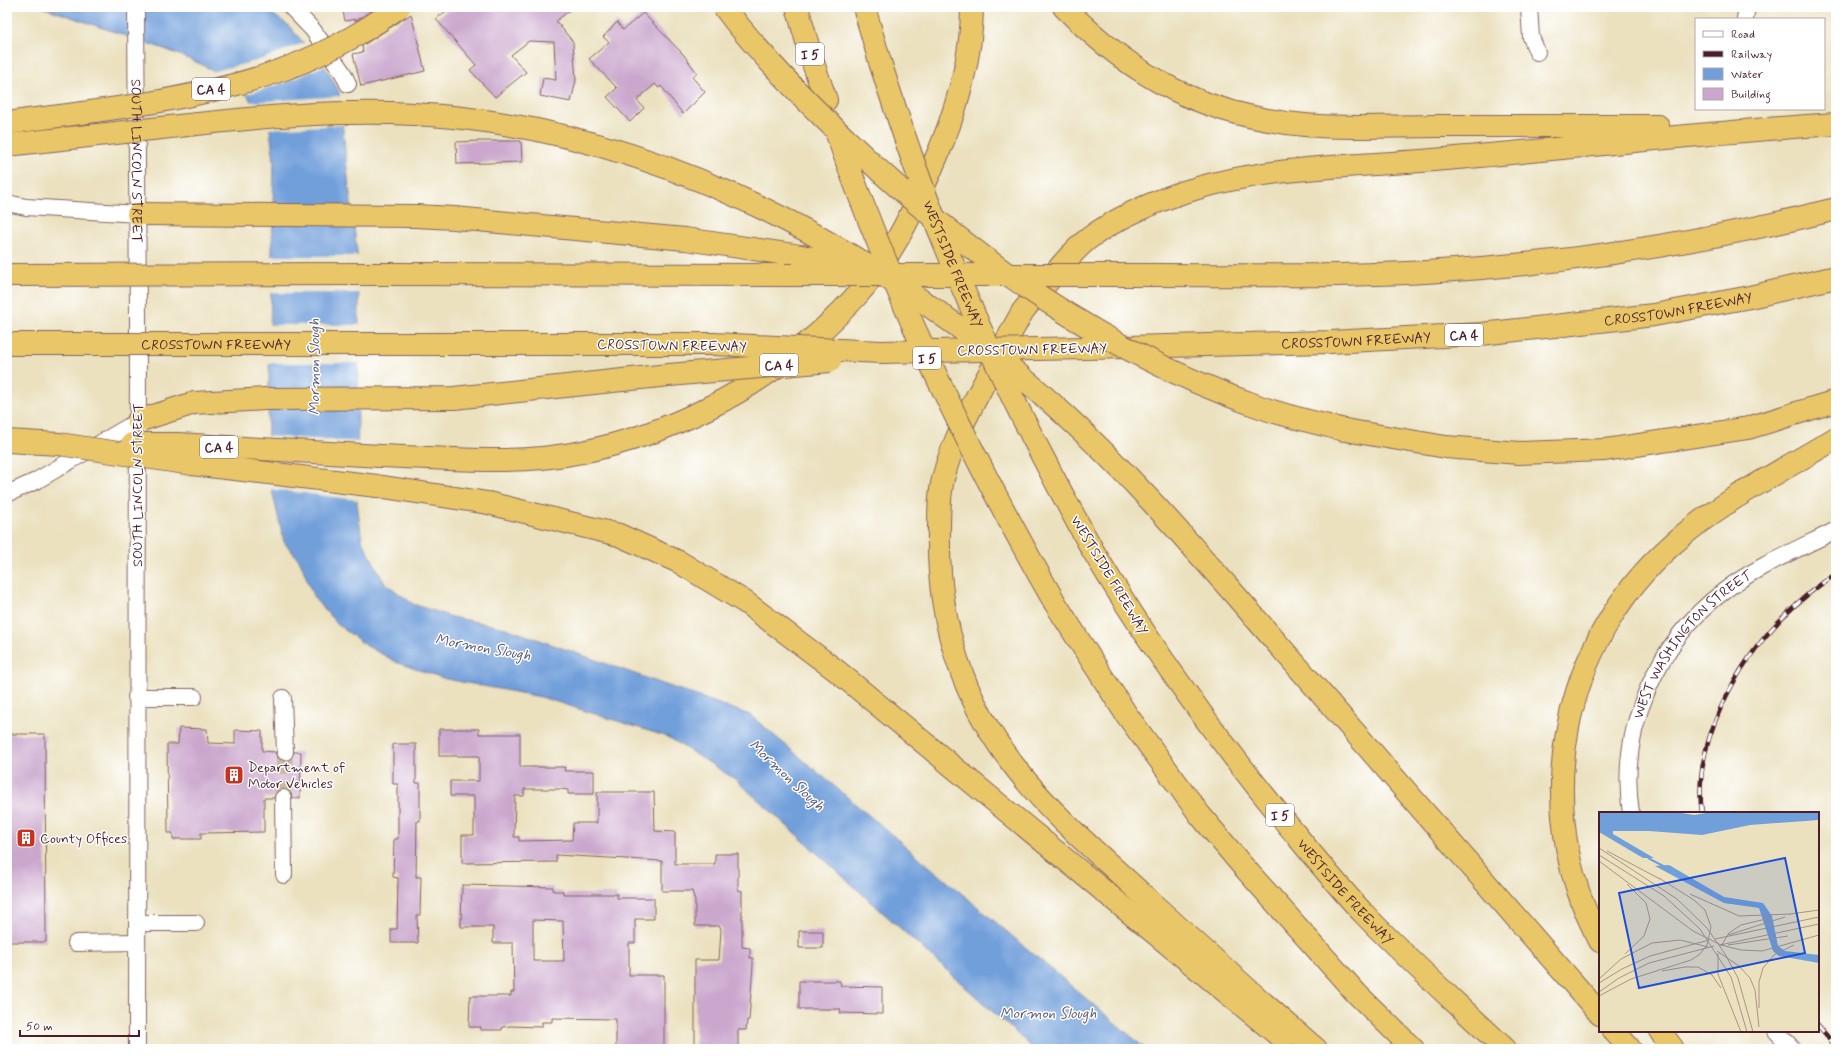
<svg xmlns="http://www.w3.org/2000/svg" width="1843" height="1056" font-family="Mynerve,sans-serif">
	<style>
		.water { fill: #719fda; stroke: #5e5f82 }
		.pier { fill: #ebe1bf }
		.building { fill: #cba7cd; fill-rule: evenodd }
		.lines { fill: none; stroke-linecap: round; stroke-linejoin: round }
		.minor-tunnel { stroke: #cbbaa1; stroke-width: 16; stroke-dasharray: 16 8; stroke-linecap: butt }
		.minor-casing { stroke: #82635f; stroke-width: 18 }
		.highway-casing { stroke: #82635f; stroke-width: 24 }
		.minor { stroke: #fff; stroke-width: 16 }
		.highway { stroke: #e9c769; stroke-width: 22 }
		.rail-casing { stroke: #4a1f2b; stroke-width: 4.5 }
		.rail { stroke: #fff; stroke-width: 3; stroke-dasharray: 9; stroke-linecap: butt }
		.highway-bridge-casing { stroke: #82635f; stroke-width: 24; stroke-linecap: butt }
		.highway-bridge { stroke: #e9c769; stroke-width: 22 }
		.labels { text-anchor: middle; stroke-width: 3; stroke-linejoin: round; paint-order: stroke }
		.shield { fill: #fff; stroke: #80626b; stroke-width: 1 }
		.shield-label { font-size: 13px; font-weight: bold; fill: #4a1f2b }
		.street-label { font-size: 14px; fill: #4a1f2b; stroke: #fff }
		.poi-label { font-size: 14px; fill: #4a1f2b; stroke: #fff; text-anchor: start }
		.water-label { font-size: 15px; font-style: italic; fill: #5c597a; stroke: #fff }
		.inset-river { fill: none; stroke: #719fda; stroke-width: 2 }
		.inset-road { fill: none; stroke: #ab9384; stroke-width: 1 }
		.view { fill: #1d4ed8; fill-opacity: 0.15; stroke: #1d4ed8; stroke-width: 2 }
		.inset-edge { fill: none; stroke: #4a1f2b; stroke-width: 2 }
	</style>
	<rect width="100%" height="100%" fill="#fff"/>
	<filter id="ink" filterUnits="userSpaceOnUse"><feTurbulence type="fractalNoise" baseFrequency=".025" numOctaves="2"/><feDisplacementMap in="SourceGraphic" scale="8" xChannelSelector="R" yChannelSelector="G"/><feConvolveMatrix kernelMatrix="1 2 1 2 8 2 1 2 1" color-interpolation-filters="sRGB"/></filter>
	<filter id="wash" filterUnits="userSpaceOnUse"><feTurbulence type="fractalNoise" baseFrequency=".012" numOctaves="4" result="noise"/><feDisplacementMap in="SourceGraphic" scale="16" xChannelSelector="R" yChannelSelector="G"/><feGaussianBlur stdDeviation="0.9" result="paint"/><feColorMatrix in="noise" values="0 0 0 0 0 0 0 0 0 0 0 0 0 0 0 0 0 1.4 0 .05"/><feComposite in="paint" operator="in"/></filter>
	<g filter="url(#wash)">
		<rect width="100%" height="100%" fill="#ebe1bf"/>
		<!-- water -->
		<path class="water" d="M42,7H262L288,25L328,71L339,92L349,187L357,251L359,299L357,503L362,540L384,582L413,604L452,617L506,628L750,715L1146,1049H1034L735,779L668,737L541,697L446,679L398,663L367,646L338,625L314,598L300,561L284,542L273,494L267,462L274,161L270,130L247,95L205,66L170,51Z"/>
		<!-- pier -->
		<path class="pier" d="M306,42L326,65L291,80L261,90L244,95L211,72L260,60Z
			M342,96L345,125L268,129L249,102Z
			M270,256H359L361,293H269Z
			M269,325H361L360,363H268Z
			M266,436L360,442L359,500L270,489L265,462Z"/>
		<g id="blocks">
			<!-- building -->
			<path class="building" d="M342,7H377L355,21V19L345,21Z
				M451,7H574L556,21L573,42L576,80L571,102L540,96L543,78L556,80L554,42L529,41L511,55L526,72L495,97L470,70L476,65L436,19Z
				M643,13L683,54L697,73L692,77L705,92L683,114L661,86L659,88L655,84L637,100L644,108L630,122L607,97L617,88L589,59L609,42L603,37L617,22L623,30Z
				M411,14L425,71L361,86L353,54L363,52L362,46Z
				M479,141H521L522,162L457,164L456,142Z
				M179,728L207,729L208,743L235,744V730L262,731V751L275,752L277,757L285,761L290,760L294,752H301L300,798H292L291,793L283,789L278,790L274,798H264V832L201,833V839H173V833H168L167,744H178Z
				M439,729H479V734H520V767H565L564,771H594V794H568V790L561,789H524V796H515L514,837H519V841L572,840L573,823H597V792H654L655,831L675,832V864H715V854H738V890L742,891V947L750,948V958H753V965L749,1020H747L746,1030H738V1049H695V960H719L721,930L720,926H695V901L692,891H662V861L556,855V862L462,863V835H474V796H450V781H479V756H439Z
				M7,734H45L46,942H7Z
				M393,744H416V783H420V821H417L416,877H421L420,915H417L418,943H391V929H397L398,878L393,877L394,839H398V784H393Z
				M462,885L553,887V891H563V894H617V898H654V919H635V943H629V975H664V1048L616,1049V1019L552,1018V1022H542V1027L511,1026L502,1027V1030H480L481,1027H469L470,996H511V992H514L513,943H493V927H461ZM533,920L563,921L564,961H533Z
				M799,931H823V948H799Z
				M799,981H840L841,986L882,987V1014L840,1013L841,1009H799Z"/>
		</g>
	</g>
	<g filter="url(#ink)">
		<use href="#blocks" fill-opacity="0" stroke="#82635f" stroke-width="1"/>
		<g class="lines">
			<!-- minor-tunnel -->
			<path class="minor-tunnel" d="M283,798L285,752"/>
			<!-- minor casing -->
			<g class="minor-casing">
				<g id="minor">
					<path id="s1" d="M136,7L138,316L137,1049"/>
					<path d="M291,7L313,30L343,73L348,84"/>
					<path d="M1529,7L1531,37L1537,52"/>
					<path d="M1745,19L1747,7"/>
					<path d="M7,203L26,207L138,214"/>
					<path d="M7,494L36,481L138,421"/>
					<path d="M136,697H194"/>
					<path d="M283,698L285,752"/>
					<path d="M283,798L284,875"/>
					<path id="s2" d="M1631,813C1618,729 1657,642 1724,591C1755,567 1801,548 1836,530"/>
					<path d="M137,923H196"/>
					<path d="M76,943L137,942"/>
					<path d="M1776,1031L1793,1049"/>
				</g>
			</g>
			<!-- highway casing -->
			<g class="highway-casing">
				<g id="highway">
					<path d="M797,7L813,63L826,100"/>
					<path d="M864,7L880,62"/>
					<path d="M1064,7C1134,78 1205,116 1305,125C1348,129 1394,126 1437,126C1511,126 1585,126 1658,126"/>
					<path d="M138,214L416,216L454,218L685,239L801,256"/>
					<path d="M384,274L785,275"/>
					<path d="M1157,275C1247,275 1336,277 1426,272C1564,264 1701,243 1836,209"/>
					<path d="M384,344H713"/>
					<path id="s3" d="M1087,348L1330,342L1481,334L1654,315L1750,297L1836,277"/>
					<path d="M138,421L194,403L265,399L454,398L669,375"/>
					<path d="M1345,430L1446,447L1519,453L1605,450L1748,428L1836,401"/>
					<path d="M7,441L59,444"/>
					<path d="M380,456C447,458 516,466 582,452C670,434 753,392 820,332C845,309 869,285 887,256C905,229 918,199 931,170C953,121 972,61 972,7"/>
					<path d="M377,486L488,503L619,535L679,562L745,602L837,671L1283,1039"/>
					<path id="s4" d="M1092,549C1148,644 1213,733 1283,819C1310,852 1336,885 1366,916C1410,962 1459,1005 1505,1049"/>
					<path d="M1229,588L1600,1014"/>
					<path d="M1055,603L1126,714L1200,815L1241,864L1357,994L1413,1049"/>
					<path d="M1600,941C1528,809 1561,641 1674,543C1721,501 1782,471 1836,438"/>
					<path d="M1614,1031L1630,1049"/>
					<path d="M1660,1031L1673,1049"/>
					<path d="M1316,1049C1258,999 1201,948 1144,896C1101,856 1054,817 1018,771C962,701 937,622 939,532C939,514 939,496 943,479C952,442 971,407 989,374C1001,353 1011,331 1023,311C1030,302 1038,293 1046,284C1059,268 1072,252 1088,239C1116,218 1151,203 1184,192C1271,164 1366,167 1456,158C1583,147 1709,132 1836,124"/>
				</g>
			</g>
			<!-- minor -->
			<use href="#minor" class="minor"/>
			<!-- highway -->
			<use href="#highway" class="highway"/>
			<!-- rail casing -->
			<g class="rail-casing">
				<path id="rail" d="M1702,813C1692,744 1736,664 1784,616C1800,600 1817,586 1836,574
					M1818,1025L1836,1047"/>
			</g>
			<!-- rail -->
			<use href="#rail" class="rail"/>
			<!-- highway-bridge casing -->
			<g class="highway-bridge-casing">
				<g id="highway-bridge">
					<path d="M724,7C761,56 807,103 852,145C969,257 1106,353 1260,407C1288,417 1316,423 1345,430"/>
					<path id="s5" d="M880,62C900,125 921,187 946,247C987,352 1038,451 1092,549"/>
					<path d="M7,123C93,111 187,102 270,74C316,59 359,36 399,7"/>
					<path d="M837,134C894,297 969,453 1055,603"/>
					<path d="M7,145C64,139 122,132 179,126C257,117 335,110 414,114C654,126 893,256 1067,417C1125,470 1177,529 1229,588"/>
					<path d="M801,256L853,264"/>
					<path d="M7,275L384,274"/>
					<path d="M785,275H1157"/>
					<path id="s6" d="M7,344H384"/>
					<path d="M713,344L881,352L1087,348"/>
					<path d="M669,375L830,361"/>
					<path d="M59,444L192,464L377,486"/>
					<path d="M132,444H178L380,456"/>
				</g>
			</g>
			<!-- highway-bridge -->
			<use href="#highway-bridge" class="highway-bridge"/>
		</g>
	</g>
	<!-- icons -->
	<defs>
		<g id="building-square" transform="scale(1)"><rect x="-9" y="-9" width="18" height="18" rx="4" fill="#c8321e" stroke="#fff"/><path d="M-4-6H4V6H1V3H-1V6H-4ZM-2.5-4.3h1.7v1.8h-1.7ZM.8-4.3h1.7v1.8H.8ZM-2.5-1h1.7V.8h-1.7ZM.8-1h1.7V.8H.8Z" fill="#fff"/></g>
	</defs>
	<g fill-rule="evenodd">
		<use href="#building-square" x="234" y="775"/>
		<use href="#building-square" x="26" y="838"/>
	</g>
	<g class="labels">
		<!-- shield labels -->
		<g class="shield">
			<rect x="796" y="43" width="28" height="22" rx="3"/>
			<rect x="192" y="78" width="38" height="22" rx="3"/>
			<rect x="1445" y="324" width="38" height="22" rx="3"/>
			<rect x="913" y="347" width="28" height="22" rx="3"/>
			<rect x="760" y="354" width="38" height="22" rx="3"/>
			<rect x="200" y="436" width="38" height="22" rx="3"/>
			<rect x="1266" y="804" width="28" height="22" rx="3"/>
		</g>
		<g class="shield-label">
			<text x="810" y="59">I 5</text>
			<text x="211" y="94">CA 4</text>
			<text x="1464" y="340">CA 4</text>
			<text x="927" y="363">I 5</text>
			<text x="779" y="370">CA 4</text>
			<text x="219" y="452">CA 4</text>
			<text x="1280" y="820">I 5</text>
		</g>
		<!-- street labels -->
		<g class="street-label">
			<text dy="5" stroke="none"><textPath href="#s1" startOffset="154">SOUTH LINCOLN STREET</textPath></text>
			<text dy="5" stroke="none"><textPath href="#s5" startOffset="215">WESTSIDE FREEWAY</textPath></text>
			<text dy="5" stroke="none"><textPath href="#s3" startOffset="593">CROSSTOWN FREEWAY</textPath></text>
			<text dy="5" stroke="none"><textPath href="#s3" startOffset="269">CROSSTOWN FREEWAY</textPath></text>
			<text dy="5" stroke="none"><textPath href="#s6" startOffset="209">CROSSTOWN FREEWAY</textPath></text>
			<text transform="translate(672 345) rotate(1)" y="5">CROSSTOWN FREEWAY</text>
			<text transform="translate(1032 349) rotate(-1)" y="5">CROSSTOWN FREEWAY</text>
			<text transform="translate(137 485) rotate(-90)" y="5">SOUTH LINCOLN STREET</text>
			<text transform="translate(1110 575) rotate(59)" y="5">WESTSIDE FREEWAY</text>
			<text dy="5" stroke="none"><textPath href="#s2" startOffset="190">WEST WASHINGTON STREET</textPath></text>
			<text dy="5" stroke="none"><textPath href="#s4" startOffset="427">WESTSIDE FREEWAY</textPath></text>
		</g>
		<!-- poi labels -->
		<g class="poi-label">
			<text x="248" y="772">Department of<tspan x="248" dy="16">Motor Vehicles</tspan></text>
			<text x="40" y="843">County Offices</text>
		</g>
		<!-- water labels -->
		<g class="water-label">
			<text transform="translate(314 367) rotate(-90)" y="5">Mormon Slough</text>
			<text transform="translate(483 647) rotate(10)" y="5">Mormon Slough</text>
			<text transform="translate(787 775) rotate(43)" y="5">Mormon Slough</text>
			<text x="1048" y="1018">Mormon Slough</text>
		</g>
	</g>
	<!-- overview -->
	<g transform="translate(1599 812)">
		<rect width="220" height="220" fill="#ebe1bf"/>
		<path d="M0,0H76L95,3L113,0H220V8L151,13L103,23L50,19H14V22L55,46H44L0,20ZM70,53L125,85L164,91L173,104L179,134L186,139L220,143V151L180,144L174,139L160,96L125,91L56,54Z" fill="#719fda"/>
		<path class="inset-river" d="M49,46L66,55"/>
		<path class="inset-road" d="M0,36L78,87L108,116L126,142L139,166L154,220M8,39L61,67M0,43L65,84L101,117L132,165L148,220M0,49L94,119L122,133L142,138L163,139L220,123M91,82L140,104L192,102M191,102L220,98M129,123L186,105M116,127L220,105M121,133L220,112M129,133L189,124M122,134L130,121L142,113L171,106M118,139L140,154L151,166L156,178L160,215M119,141V162L142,220M26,142L45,124L51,107L47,91L28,72M63,159L86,155H99L113,163L122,176M0,167L22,147L53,131L81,128L109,135M0,171L23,157L51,144L110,128M0,180L20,166L50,151L115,134M0,184L32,167L92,148L101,142L108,133L112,115L106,98L95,88L60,66M160,196V170L164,156L175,143L195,133"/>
		<path class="view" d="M186,46L206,141L40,176L20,81Z"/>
		<rect width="220" height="220" class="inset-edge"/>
	</g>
	<!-- margin -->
	<rect width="1843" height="1056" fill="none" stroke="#fff" stroke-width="24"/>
	<!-- legend -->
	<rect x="1695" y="18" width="130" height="92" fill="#ffffff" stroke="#b7a5aa"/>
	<rect x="1703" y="31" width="20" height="6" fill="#ffffff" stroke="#b7a5aa"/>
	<text x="1731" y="38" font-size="12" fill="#4a1f2b">Road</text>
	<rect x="1703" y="51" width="20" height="6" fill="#4a1f2b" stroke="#b7a5aa"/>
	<text x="1731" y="58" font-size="12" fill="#4a1f2b">Railway</text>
	<rect x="1703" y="68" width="20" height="12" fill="#719fda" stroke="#b7a5aa"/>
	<text x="1731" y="78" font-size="12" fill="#4a1f2b">Water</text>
	<rect x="1703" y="88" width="20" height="12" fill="#cba7cd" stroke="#b7a5aa"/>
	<text x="1731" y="98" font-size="12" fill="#4a1f2b">Building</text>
	<!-- scale -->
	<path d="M20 1030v6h119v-6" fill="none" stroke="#4a1f2b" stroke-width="2"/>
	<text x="26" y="1030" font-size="12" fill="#4a1f2b" stroke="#ffffff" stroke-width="3" paint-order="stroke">50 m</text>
</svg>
